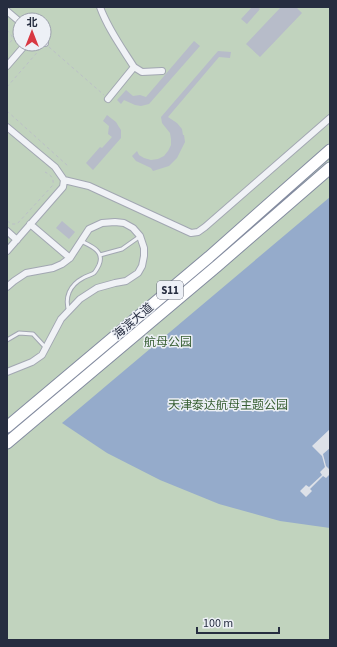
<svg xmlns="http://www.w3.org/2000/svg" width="337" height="647" font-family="'Source Sans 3','Noto Sans SC',sans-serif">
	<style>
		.green { fill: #c1d3be; fill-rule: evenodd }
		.water { fill: #95abcb }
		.pier { fill: #dde1e8 }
		.building { fill: #b7bcc9 }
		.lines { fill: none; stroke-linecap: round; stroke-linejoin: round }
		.service-casing { stroke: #a2a7b2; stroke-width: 5 }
		.minor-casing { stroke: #a2a7b2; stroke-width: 8 }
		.motorway-casing { stroke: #848ca0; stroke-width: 13 }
		.path { stroke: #bbbfc7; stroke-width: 1; stroke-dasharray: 3 3; stroke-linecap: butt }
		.service { stroke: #f0f2f6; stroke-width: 3 }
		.minor { stroke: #f0f2f6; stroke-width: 6 }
		.motorway { stroke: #fff; stroke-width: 11 }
		.labels { text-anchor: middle; stroke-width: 3; stroke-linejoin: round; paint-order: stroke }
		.shield { fill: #edf0f6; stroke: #626877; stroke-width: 1 }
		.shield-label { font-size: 11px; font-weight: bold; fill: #262d40 }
		.street-label { font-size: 12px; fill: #262d40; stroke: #edf0f6 }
		.park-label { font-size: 12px; fill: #365d32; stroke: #edf0f6 }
	</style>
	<rect width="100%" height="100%" fill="#dde1e8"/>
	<!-- green -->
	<path class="green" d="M7,7H330V640H7ZM20,20H44V44H20Z"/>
	<!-- water -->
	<path class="water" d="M330,197V528L280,521L219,504L160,480L107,453L62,423Z"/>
	<!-- pier -->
	<path class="pier" d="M330,429V448L323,454L326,466L330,470V474L326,478L323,476L310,489L312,491L306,497L300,491L306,485L309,487L322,475L320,472L325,467L322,456L312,446Z"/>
	<!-- building -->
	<path class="building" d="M252,7H257L260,9L247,24L241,19Z
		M281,7H296L302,13L260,57L246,44Z
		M194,41L200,46L149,104L141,106L135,105L124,100L121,104L117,100L126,90L133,96L140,95L146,97Z
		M218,51L231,52L230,58L219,57L168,117L177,123L182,129L183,135H184L185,142L177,158L169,166L153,171L151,168L136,161L132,156L137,151L139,155L144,158L151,160L158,159L164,156L168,151L171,145V139L170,133L162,123L161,117Z
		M107,115L116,122L119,127L121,130V138L93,170L86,163L100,147L102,148L112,137L108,134L109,126L103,121Z
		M62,221L75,232L69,239L56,228Z"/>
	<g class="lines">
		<!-- service casing -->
		<g class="service-casing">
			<path id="service" d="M100,255L122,249L139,237
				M69,312C64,297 70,285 83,278C86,276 91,275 94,273C96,271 98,267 99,265C105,251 91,246 81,241
				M7,340L19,333L33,334L46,348"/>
		</g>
		<!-- minor casing -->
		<g class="minor-casing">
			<path id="minor" d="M100,7C108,29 122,48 134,67L108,99
				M7,11L20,22
				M44,43H45
				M7,66L26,44
				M134,67L142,72L162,71
				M7,127L55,167L64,180L63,187L7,251
				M64,180L89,186L191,233L198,232L205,227L330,118
				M30,224L70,258
				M7,231L17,240
				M7,287L14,281L26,273L53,268L62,264L70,258L89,229L102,223L115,222L124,223L133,228L140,236L144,248V256L142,266L138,273L126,281L115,283L97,288L80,299L61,319L42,355L32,362L7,372"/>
		</g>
		<!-- motorway casing -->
		<g class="motorway-casing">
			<path id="motorway" d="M7,427L209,257L330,150
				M7,443L217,266L330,168"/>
		</g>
		<!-- path -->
		<path class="path" d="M7,30L12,36V40L7,46
			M49,47L104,95
			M7,87L41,48
			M7,111L68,166
			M7,221L12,224H17L53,185C54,178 51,175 45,172"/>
		<!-- service -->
		<use href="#service" class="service"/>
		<!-- minor -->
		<use href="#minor" class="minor"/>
		<!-- motorway -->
		<use href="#motorway" class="motorway"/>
	</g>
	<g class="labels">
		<!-- shield labels -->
		<rect class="shield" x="157" y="281" width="26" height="18" rx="3"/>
		<g class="shield-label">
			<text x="170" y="294">S11</text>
		</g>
		<!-- street labels -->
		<g class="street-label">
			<text transform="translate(133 321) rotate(-40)" y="4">海滨大道</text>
		</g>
		<!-- park labels -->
		<g class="park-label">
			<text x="168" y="346">航母公园</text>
			<text x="228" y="409">天津泰达航母主题公园</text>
		</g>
	</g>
	<!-- border -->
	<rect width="337" height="647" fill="none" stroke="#262d40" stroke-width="16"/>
	<!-- north arrow -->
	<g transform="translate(32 32)"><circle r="19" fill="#edf0f6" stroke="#9da2ad"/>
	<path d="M0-3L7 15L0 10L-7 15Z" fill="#d83842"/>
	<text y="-6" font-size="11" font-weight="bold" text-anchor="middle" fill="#262d40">北</text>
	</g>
	<!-- scale -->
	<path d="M197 627v6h82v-6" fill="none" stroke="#262d40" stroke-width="2"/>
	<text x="203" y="627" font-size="12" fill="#262d40" stroke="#edf0f6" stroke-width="3" paint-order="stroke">100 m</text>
</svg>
